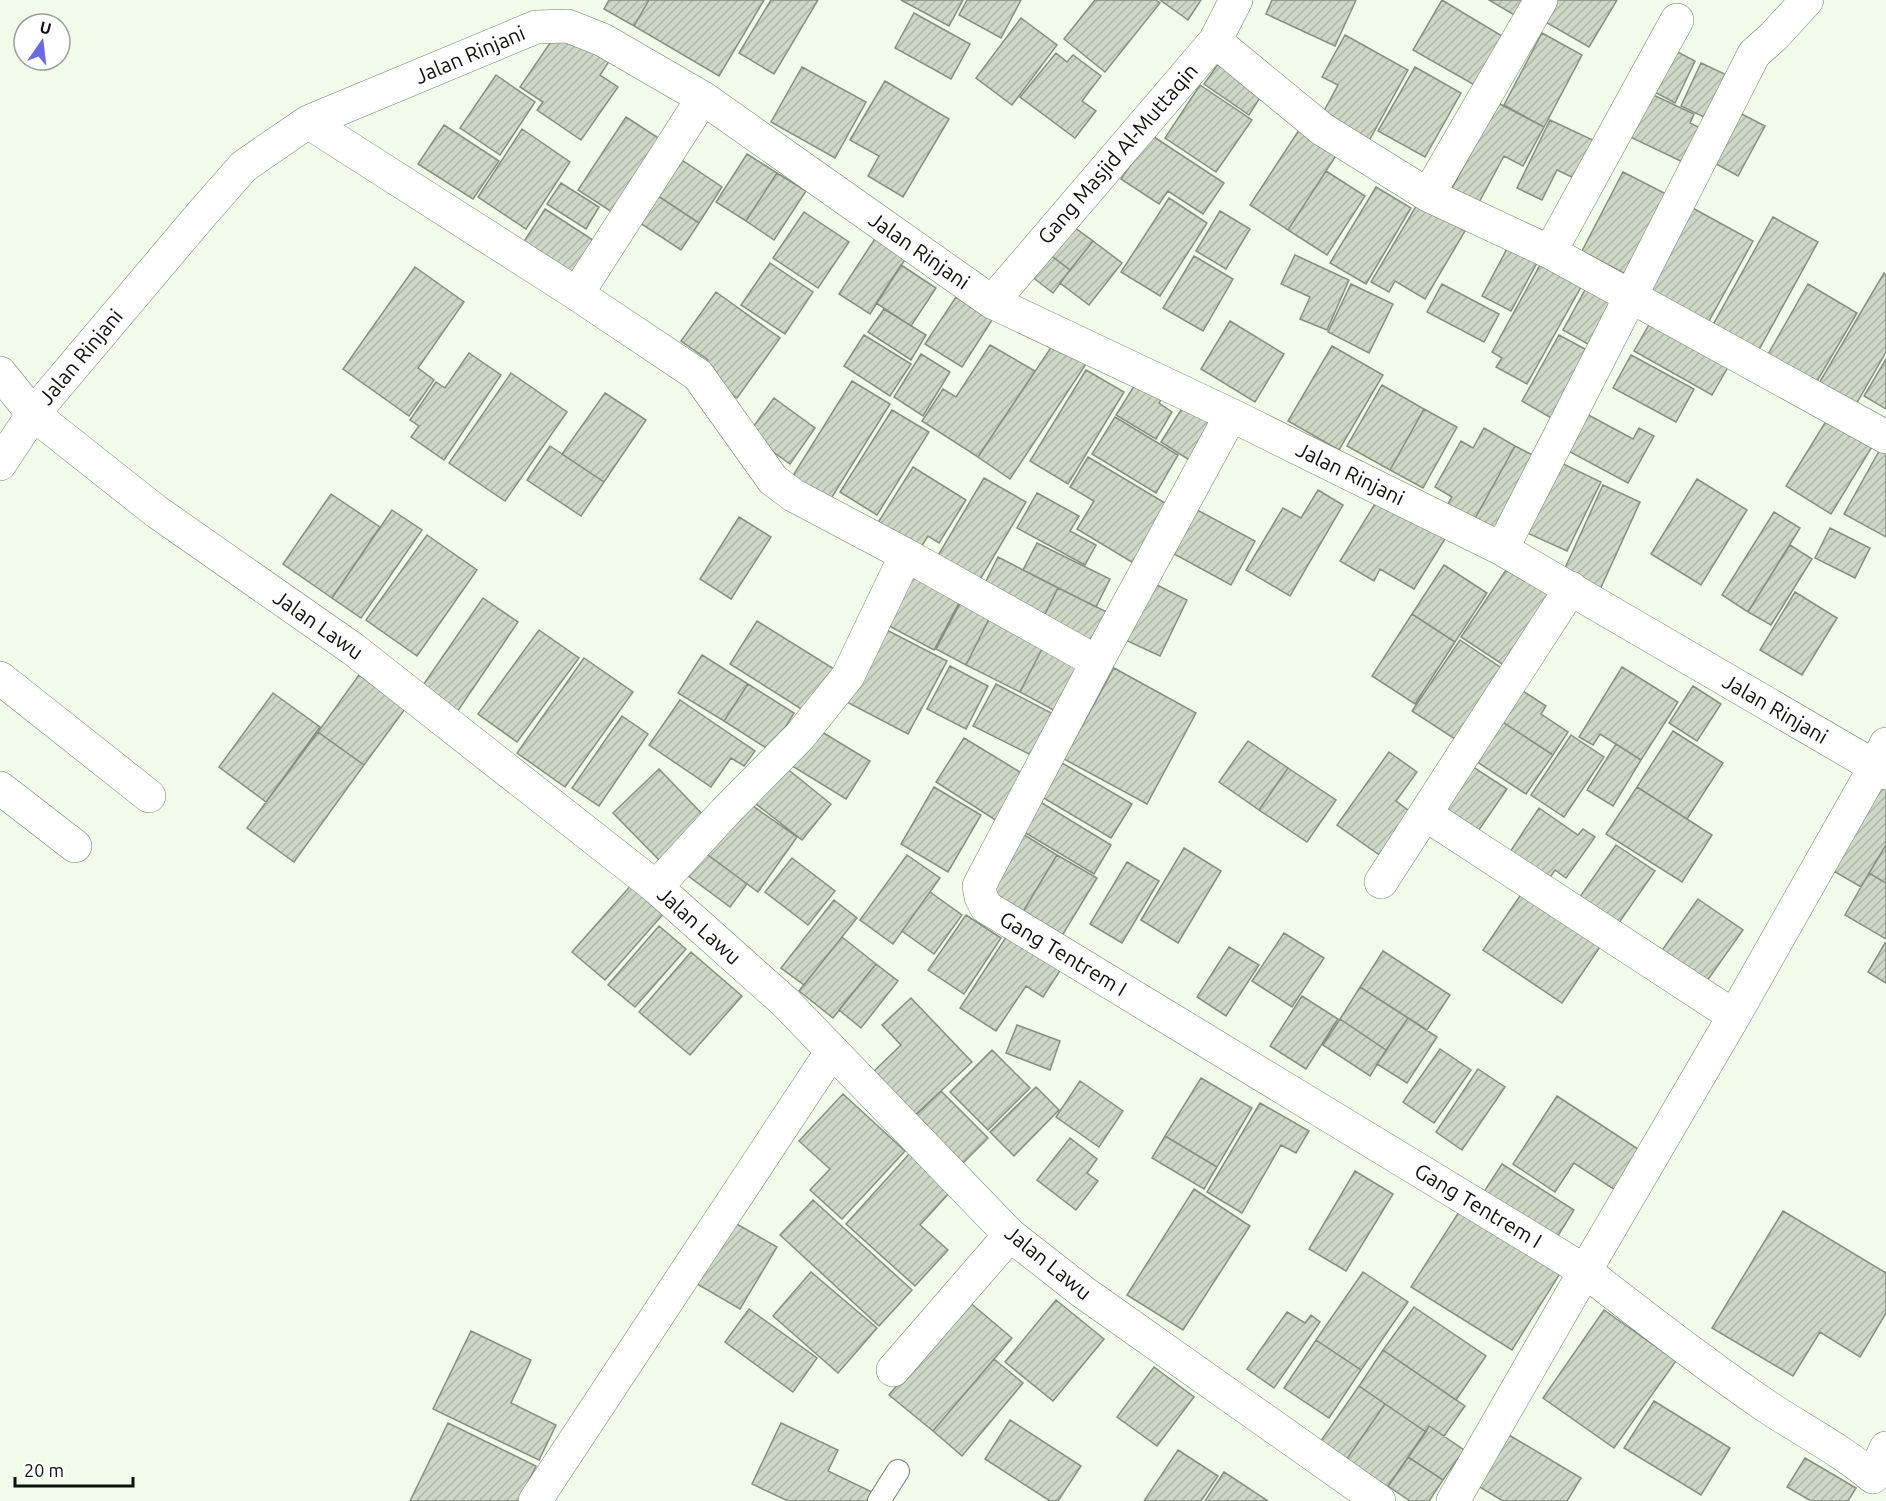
<svg xmlns="http://www.w3.org/2000/svg" width="1886" height="1501" font-family="Ubuntu,sans-serif">
	<style>
		.building { fill: url(#building-hatch); stroke: #888f80; stroke-width: 1.5 }
		.lines { fill: none; stroke-linecap: round; stroke-linejoin: round }
		.service-casing { stroke: #787f71; stroke-width: 24 }
		.minor-casing { stroke: #787f71; stroke-width: 34 }
		.tertiary-casing { stroke: #787f71; stroke-width: 34 }
		.service { stroke: #fff; stroke-width: 22 }
		.minor { stroke: #fff; stroke-width: 33 }
		.tertiary { stroke: #fff; stroke-width: 33 }
		.labels { text-anchor: middle; stroke-width: 4.5; stroke-linejoin: round; paint-order: stroke }
		.street-label { font-size: 21px; fill: #0d100b; stroke: #fff }
	</style>
	<defs>
		<pattern id="building-hatch" width="6" height="6" patternUnits="userSpaceOnUse" patternTransform="scale(1.5)"><rect width="6" height="6" fill="#ced6c6"/><path d="M-1 1l2-2M0 6l6-6M5 7l2-2" fill="none" stroke="#b0b7a9"/></pattern>
	</defs>
	<rect width="100%" height="100%" fill="#f2fbea"/>
	<!-- building -->
	<path class="building" d="M609,0H649L634,26L604,9Z
		M649,0H764L719,76L634,26Z
		M771,0H818L774,74L739,53Z
		M901,0H963L949,26Z
		M967,0H1021L1001,38L959,15Z
		M1095,0H1156L1160,3L1105,72L1064,39Z
		M1160,0H1201L1188,20Z
		M1272,0H1356L1335,46L1266,14Z
		M1442,0L1507,39L1478,87L1413,50Z
		M1489,0H1525L1516,16Z
		M1554,0H1617L1589,47L1542,20Z
		M914,13L970,44L951,79L895,48Z
		M1021,18L1057,45L1012,105L976,78Z
		M561,27L610,60L600,75L618,87L581,140L537,110L543,102L520,87Z
		M1542,33L1582,55L1544,127L1504,105Z
		M1345,35L1408,70L1365,148L1318,122L1338,85L1322,77Z
		M1670,48L1695,61L1675,103L1649,89Z
		M1056,53L1067,62L1073,55L1101,76L1082,101L1096,111L1075,138L1020,97Z
		M1221,60L1265,90L1249,115L1204,84Z
		M1701,63L1729,76L1708,119L1681,106Z
		M802,67L866,102L835,158L771,122Z
		M1415,67L1461,93L1425,157L1378,131Z
		M496,75L535,102L500,155L460,128Z
		M885,81L949,119L903,197L868,176L879,156L850,140Z
		M1200,85L1252,120L1216,172L1165,138Z
		M1647,92L1694,114L1690,123L1708,132L1691,166L1626,135Z
		M1498,103L1544,127L1523,166L1504,156L1477,206L1450,192Z
		M1736,111L1765,126L1738,176L1709,160Z
		M626,117L663,141L615,214L578,190Z
		M1550,120L1597,142L1578,180L1557,170L1542,200L1517,188Z
		M444,125L499,161L473,199L418,164Z
		M522,129L570,162L526,229L478,197Z
		M1299,130L1337,154L1288,230L1250,205Z
		M1151,135L1224,183L1203,214L1168,191L1159,204L1121,179Z
		M673,154L722,187L699,223L649,190Z
		M747,154L777,173L746,221L716,202Z
		M1326,171L1365,196L1327,255L1288,230Z
		M1623,172L1674,198L1633,278L1582,251Z
		M777,173L806,191L774,240L746,221Z
		M561,183L599,207L586,229L547,204Z
		M1376,187L1411,208L1366,284L1330,263Z
		M649,190L699,223L681,250L631,217Z
		M1169,198L1207,223L1160,296L1121,272Z
		M1418,203L1465,231L1425,299L1395,281L1389,292L1371,282Z
		M1689,206L1753,241L1704,330L1641,294Z
		M545,209L596,242L574,277L523,243Z
		M1220,211L1250,229L1226,269L1196,251Z
		M804,212L849,242L818,288L773,258Z
		M1773,217L1818,242L1755,357L1709,332Z
		M1067,222L1093,241L1070,270L1045,251Z
		M876,237L906,258L870,314L839,294Z
		M1093,241L1122,263L1089,305L1060,283Z
		M1509,245L1538,261L1511,311L1482,296Z
		M1045,251L1070,270L1053,293L1027,273Z
		M1295,255L1349,280L1327,330L1300,319L1310,297L1281,284Z
		M1194,256L1233,279L1203,331L1163,308Z
		M1545,256L1586,278L1527,384L1496,367L1502,358L1492,352Z
		M770,263L813,292L785,334L741,305Z
		M901,265L936,288L911,326L876,303Z
		M415,267L464,302L418,368L434,380L409,416L343,369Z
		M1884,273L1886,275V352L1855,406L1818,385Z
		M1591,279L1623,297L1595,348L1563,330Z
		M1351,284L1393,304L1369,353L1328,332Z
		M1442,284L1499,314L1484,342L1427,312Z
		M1808,284L1857,313L1816,383L1767,356Z
		M716,292L780,338L737,398L700,371L708,360L681,341Z
		M956,297L992,320L962,367L925,344Z
		M884,309L926,335L911,360L868,332Z
		M1230,321L1284,354L1255,402L1201,369Z
		M1650,323L1728,367L1712,395L1634,351Z
		M864,335L911,364L890,396L844,366Z
		M1559,335L1596,355L1558,422L1522,401Z
		M1054,343L1086,364L1010,479L978,457Z
		M990,345L1035,371L978,457L922,421L943,389L956,397Z
		M1332,346L1383,375L1339,450L1288,421Z
		M469,353L501,375L444,460L411,437L419,426L410,420L436,382L445,388Z
		M921,354L950,372L923,416L894,397Z
		M1631,355L1694,389L1676,422L1613,388Z
		M1886,359V409L1864,396Z
		M1086,370L1124,392L1068,484L1030,461Z
		M511,373L567,412L505,501L449,463Z
		M1141,375L1166,391L1159,403L1172,412L1156,439L1116,415Z
		M852,381L890,404L827,505L789,482Z
		M1382,385L1424,409L1390,470L1347,446Z
		M605,393L646,420L604,482L562,454Z
		M1189,397L1222,419L1194,463L1161,442Z
		M774,398L815,428L790,464L748,434Z
		M1424,409L1457,427L1423,488L1390,470Z
		M892,410L929,432L877,515L840,492Z
		M1581,411L1633,439L1639,428L1654,436L1628,483L1561,447Z
		M1115,417L1178,455L1156,493L1092,454Z
		M1828,418L1873,445L1831,514L1786,486Z
		M1484,428L1515,446L1472,524L1445,509L1452,497L1435,487L1461,441L1473,448Z
		M1883,444L1886,446V537L1844,514Z
		M550,446L604,482L581,516L527,480Z
		M1515,446L1544,461L1499,540L1472,524Z
		M1088,457L1170,506L1135,564L1077,529L1094,501L1070,487Z
		M1557,461L1601,482L1567,551L1523,531Z
		M913,467L966,500L939,543L928,536L916,555L874,529Z
		M984,478L1026,502L975,588L933,564Z
		M1697,479L1747,510L1701,585L1651,554Z
		M1603,485L1640,502L1598,594L1561,577Z
		M1318,490L1343,505L1290,596L1246,570L1283,508L1301,518Z
		M1037,493L1079,516L1070,531L1096,545L1085,565L1017,528Z
		M331,494L380,527L332,598L283,564Z
		M1381,494L1448,534L1414,589L1380,569L1374,581L1340,561Z
		M1188,505L1255,541L1231,585L1165,549Z
		M392,510L422,530L361,618L332,598Z
		M1774,512L1800,528L1748,612L1722,595Z
		M739,517L771,537L731,599L700,579Z
		M1830,528L1870,548L1855,578L1815,558Z
		M427,535L477,570L417,656L366,620Z
		M1037,543L1110,579L1096,607L1023,570Z
		M1790,545L1812,559L1771,625L1748,612Z
		M998,557L1058,588L1040,624L980,593Z
		M1444,565L1487,593L1455,642L1412,614Z
		M907,567L962,597L934,650L878,620Z
		M1508,567L1552,597L1505,666L1461,637Z
		M1151,582L1187,600L1160,656L1123,639Z
		M1058,588L1111,614L1092,650L1040,624Z
		M1795,592L1837,618L1802,675L1760,650Z
		M483,598L518,622L455,715L419,691Z
		M962,600L991,615L966,665L936,649Z
		M1412,614L1455,642L1415,704L1372,676Z
		M991,615L1045,643L1020,692L966,665Z
		M757,621L834,669L806,712L730,664Z
		M877,625L947,661L908,734L839,698Z
		M539,630L579,658L517,742L478,714Z
		M1460,640L1506,671L1458,741L1412,711Z
		M1045,643L1085,664L1059,713L1020,692Z
		M702,655L748,684L724,721L678,693Z
		M584,658L633,692L565,787L517,753Z
		M950,666L988,686L966,729L927,709Z
		M1622,667L1678,702L1641,760L1600,734L1593,745L1579,737Z
		M1114,668L1196,713L1147,804L1064,759Z
		M359,675L405,709L364,765L318,732Z
		M748,684L794,713L771,751L724,721Z
		M996,684L1057,716L1035,757L973,726Z
		M1512,684L1546,706L1541,714L1568,732L1553,755L1492,715Z
		M1693,686L1721,704L1697,741L1669,723Z
		M273,693L320,727L266,802L219,767Z
		M680,700L755,751L744,766L731,758L711,787L649,745Z
		M1492,715L1553,755L1526,794L1465,754Z
		M622,716L648,734L599,806L572,788Z
		M812,726L870,761L846,799L789,764Z
		M1673,731L1723,763L1687,819L1637,787Z
		M318,732L364,765L294,862L247,828Z
		M1571,735L1604,757L1564,817L1531,795Z
		M964,738L1025,775L997,821L936,782Z
		M1248,741L1288,768L1259,810L1219,782Z
		M1616,744L1641,760L1613,806L1587,790Z
		M1389,752L1417,772L1396,801L1416,816L1385,859L1337,825Z
		M1057,760L1132,804L1111,838L1037,794Z
		M1464,761L1507,789L1472,840L1430,811Z
		M780,763L831,804L802,840L751,800Z
		M1288,768L1336,800L1307,842L1259,810Z
		M659,769L707,819L661,862L613,813Z
		M1876,779L1886,785V845L1861,887L1825,866Z
		M934,787L981,815L948,872L901,844Z
		M1637,787L1712,835L1682,882L1606,834Z
		M743,799L797,837L758,892L704,852Z
		M1037,800L1111,845L1094,874L1019,829Z
		M1539,808L1578,835L1583,829L1595,837L1566,878L1555,870L1549,879L1510,852Z
		M1018,831L1057,855L1021,915L981,891Z
		M1616,845L1655,871L1616,927L1577,901Z
		M1886,845V883L1869,873Z
		M1184,848L1221,871L1178,943L1141,920Z
		M704,852L747,884L730,907L687,875Z
		M907,855L940,878L893,944L860,920Z
		M1057,855L1097,878L1060,939L1021,915Z
		M792,858L835,891L808,925L765,892Z
		M1127,862L1159,881L1122,943L1090,924Z
		M1869,873L1886,883V939L1845,915Z
		M633,883L665,912L605,980L572,952Z
		M930,892L962,915L934,954L902,931Z
		M1522,893L1606,938L1562,1003L1483,950Z
		M1698,899L1743,930L1702,988L1658,956Z
		M834,900L857,918L804,985L781,968Z
		M966,915L1001,938L964,994L928,970Z
		M659,926L686,949L635,1007L608,985Z
		M1012,928L1065,963L1043,997L1026,986L996,1031L960,1008Z
		M1284,933L1324,958L1292,1007L1252,981Z
		M842,937L876,964L833,1018L799,991Z
		M1885,943L1886,944V983L1868,972Z
		M1229,947L1259,965L1226,1016L1197,997Z
		M1383,951L1450,995L1427,1030L1360,987Z
		M691,952L742,996L690,1055L639,1012Z
		M876,964L898,981L861,1028L839,1010Z
		M1360,987L1408,1018L1386,1050L1340,1019Z
		M1302,996L1338,1019L1306,1069L1270,1046Z
		M911,998L972,1062L913,1117L872,1073L901,1045L882,1025Z
		M1408,1018L1437,1037L1407,1083L1377,1064Z
		M1340,1019L1386,1050L1370,1076L1323,1045Z
		M1017,1025L1060,1041L1050,1070L1006,1053Z
		M1440,1049L1471,1070L1434,1123L1403,1102Z
		M992,1050L1030,1088L988,1130L950,1092Z
		M1478,1069L1505,1087L1462,1150L1436,1132Z
		M1201,1078L1252,1108L1217,1167L1165,1136Z
		M1080,1081L1123,1111L1099,1147L1056,1117Z
		M1036,1087L1059,1110L1014,1156L990,1132Z
		M941,1091L988,1138L958,1168L911,1120Z
		M843,1094L905,1151L842,1219L810,1190L830,1169L799,1141Z
		M1557,1096L1641,1151L1615,1190L1574,1163L1555,1192L1513,1164Z
		M1260,1103L1309,1131L1296,1153L1281,1145L1242,1213L1207,1192Z
		M1165,1136L1217,1167L1204,1189L1152,1158Z
		M1070,1138L1097,1159L1087,1173L1098,1181L1076,1210L1037,1180Z
		M910,1153L951,1191L920,1225L948,1250L915,1286L846,1224Z
		M1502,1164L1574,1210L1551,1247L1478,1201Z
		M1355,1171L1393,1194L1346,1271L1309,1249Z
		M1194,1189L1250,1226L1183,1330L1127,1295Z
		M813,1200L912,1290L879,1326L780,1235Z
		M1464,1204L1564,1267L1512,1350L1411,1287Z
		M1783,1211L1886,1273V1313L1860,1357L1820,1332L1793,1376L1712,1328Z
		M728,1219L777,1247L740,1309L692,1281Z
		M811,1272L877,1328L838,1373L773,1316Z
		M1363,1272L1408,1302L1361,1370L1316,1340Z
		M1056,1300L1104,1339L1053,1401L1005,1362Z
		M968,1301L1012,1338L933,1431L889,1395Z
		M1414,1307L1486,1356L1456,1400L1383,1350Z
		M749,1309L817,1358L793,1392L725,1342Z
		M1604,1310L1676,1361L1614,1448L1543,1398Z
		M1287,1312L1305,1323L1311,1315L1320,1322L1274,1388L1247,1369Z
		M471,1331L531,1360L511,1403L556,1425L539,1460L433,1409Z
		M1316,1340L1361,1370L1329,1418L1284,1388Z
		M1383,1350L1465,1406L1444,1436L1429,1426L1426,1432L1359,1386Z
		M994,1359L1023,1383L962,1456L933,1431Z
		M1154,1367L1194,1397L1157,1446L1117,1417Z
		M1359,1386L1385,1404L1344,1463L1318,1445Z
		M1654,1401L1730,1448L1701,1495L1624,1448Z
		M1385,1404L1426,1432L1385,1491L1344,1463Z
		M1010,1420L1081,1466L1058,1501H1050L985,1459Z
		M448,1423L536,1466L519,1501H410Z
		M781,1423L838,1450L828,1471L872,1492L867,1501H788L752,1484Z
		M1429,1426L1464,1450L1443,1480L1408,1457Z
		M1509,1435L1581,1478L1567,1501H1503L1478,1486Z
		M1178,1450L1218,1476L1201,1501H1144Z
		M1408,1457L1443,1480L1429,1501H1410L1388,1486Z
		M1805,1458L1856,1488L1848,1501H1811L1787,1487Z
		M1224,1472L1268,1501H1205Z"/>
	<g class="lines">
		<!-- service casing -->
		<g class="service-casing">
			<path id="service" d="M879,1501L898,1471"/>
		</g>
		<!-- minor casing -->
		<g class="minor-casing">
			<path id="minor" d="M1215,41L1322,129L1428,195L1550,252L1886,437
				M308,122L577,294L698,375L773,480L793,495L906,555L1097,662
				M1428,195L1541,0
				M1550,252L1677,20
				M577,294L703,98
				M992,302L1215,41L1236,0
				M1231,415L1097,662L979,886L981,897L986,907L1585,1271L1734,1016L1875,767L1886,744
				M0,464L33,414L200,216L244,166L308,122L536,27L568,26L603,40L703,98L992,302L1231,415L1502,549L1886,773
				M1502,549L1754,54L1774,36L1807,0
				M0,678L149,796
				M0,788L75,846
				M1425,814L1734,1016
				M1381,882L1571,588
				M656,887L725,812L800,736L848,676L906,555
				M893,1370L1010,1235
				M535,1501L832,1051
				M1453,1501L1585,1271C1645,1318 1706,1365 1769,1408C1804,1431 1841,1450 1873,1477L1886,1448"/>
		</g>
		<!-- tertiary casing -->
		<g class="tertiary-casing">
			<path id="tertiary" d="M0,373L33,414L157,512L353,649L656,887L785,1002L1010,1235L1083,1292L1379,1501"/>
		</g>
		<!-- service -->
		<use href="#service" class="service"/>
		<!-- minor -->
		<use href="#minor" class="minor"/>
		<!-- tertiary -->
		<use href="#tertiary" class="tertiary"/>
	</g>
	<g class="labels">
		<!-- street labels -->
		<g class="street-label">
			<text transform="translate(470 55) rotate(-23)" y="7">Jalan Rinjani</text>
			<text transform="translate(1118 154) rotate(-49)" y="7">Gang Masjid Al-Muttaqin</text>
			<text transform="translate(919 251) rotate(35)" y="7">Jalan Rinjani</text>
			<text transform="translate(81 357) rotate(-50)" y="7">Jalan Rinjani</text>
			<text transform="translate(1350 474) rotate(26)" y="7">Jalan Rinjani</text>
			<text transform="translate(318 625) rotate(35)" y="7">Jalan Lawu</text>
			<text transform="translate(1775 709) rotate(30)" y="7">Jalan Rinjani</text>
			<text transform="translate(699 926) rotate(42)" y="7">Jalan Lawu</text>
			<text transform="translate(1063 954) rotate(31)" y="7">Gang Tentrem I</text>
			<text transform="translate(1478 1206) rotate(31)" y="7">Gang Tentrem I</text>
			<text transform="translate(1048 1263) rotate(39)" y="7">Jalan Lawu</text>
		</g>
	</g>
	<!-- north arrow -->
	<g transform="translate(42 42) rotate(14)"><circle r="28" fill="#ffffff" stroke="#9e9f9d" stroke-width="1.5"/>
	<path d="M0-4.5L10 22L0 15L-10 22Z" fill="#696ae4"/>
	<text y="-9" font-size="16" font-weight="bold" text-anchor="middle" fill="#0d100b">U</text>
	</g>
	<!-- scale -->
	<path d="M15 1477v9h118v-9" fill="none" stroke="#0d100b" stroke-width="3"/>
	<text x="24" y="1477" font-size="18" fill="#0d100b" stroke="#ffffff" stroke-width="4.5" paint-order="stroke">20 m</text>
</svg>
